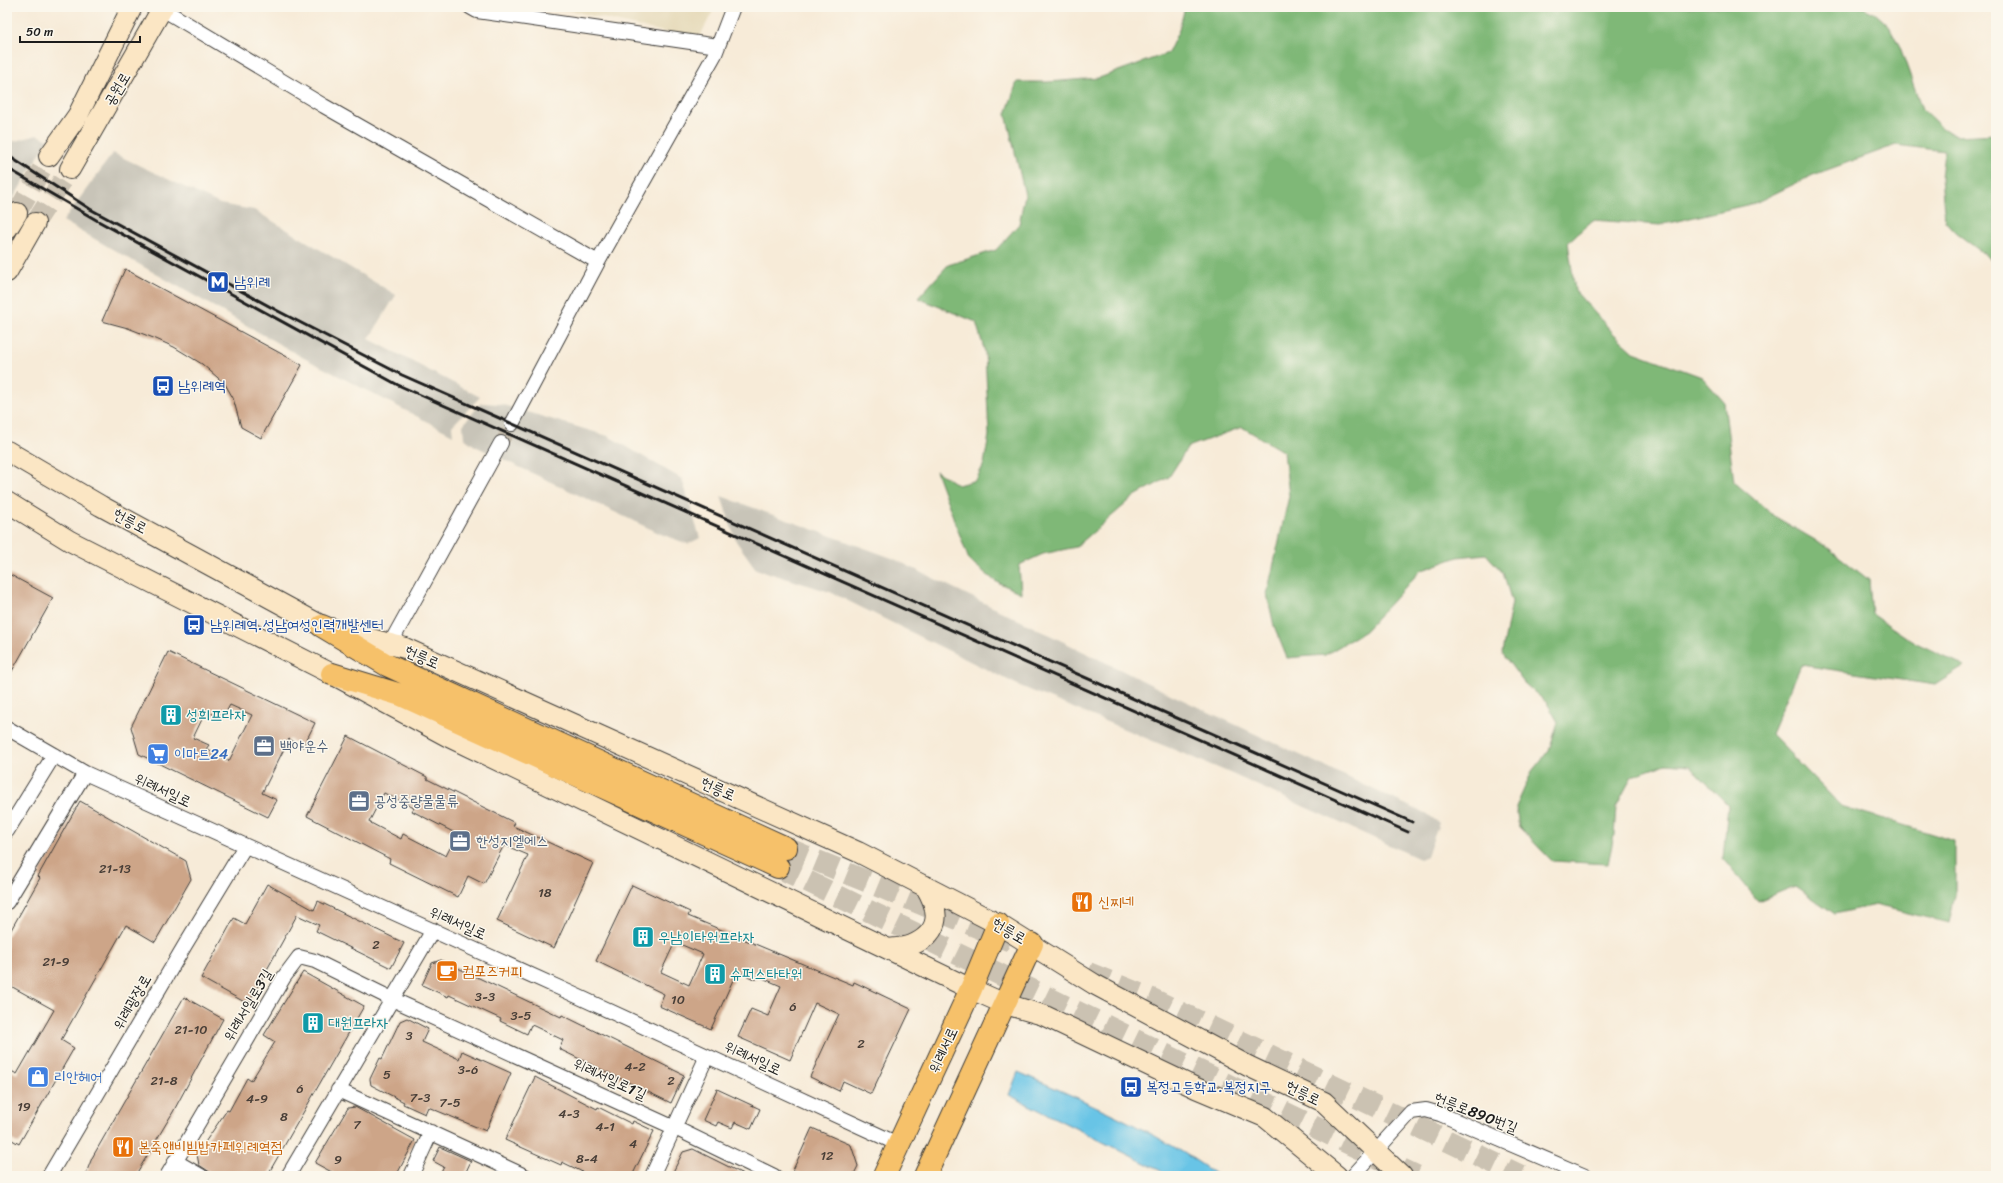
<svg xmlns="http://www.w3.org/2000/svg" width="2003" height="1183" font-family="Sriracha,'Poor Story',sans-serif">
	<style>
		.built { fill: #e6daba }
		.industrial { fill: #c8c4b8 }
		.forest { fill: #7fb877; stroke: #4e6a4a }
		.water { fill: #68c4e6; stroke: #427081 }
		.building { fill: #cda588; fill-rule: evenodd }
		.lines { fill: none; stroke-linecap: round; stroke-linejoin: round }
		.street-tunnel { stroke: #cbc2b2; stroke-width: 14; stroke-dasharray: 14 7; stroke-linecap: butt }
		.secondary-tunnel { stroke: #cbc2b2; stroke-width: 20; stroke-dasharray: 20 10; stroke-linecap: butt }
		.primary-tunnel { stroke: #cbc2b2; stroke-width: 22; stroke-dasharray: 22 11; stroke-linecap: butt }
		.street-casing { stroke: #3d3b38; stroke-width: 16 }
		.secondary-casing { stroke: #3d3b38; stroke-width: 22 }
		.primary-casing { stroke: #3d3b38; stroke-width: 24 }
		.street { stroke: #fff; stroke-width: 14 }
		.secondary { stroke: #fbe6c4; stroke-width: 20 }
		.primary { stroke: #f6c16b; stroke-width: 22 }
		.rail { stroke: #1c1c1c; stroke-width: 3 }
		.labels { text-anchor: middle; stroke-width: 3; stroke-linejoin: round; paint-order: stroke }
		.number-label { font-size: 13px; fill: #483e37 }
		.street-label { font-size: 15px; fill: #1c1c1c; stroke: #fbf7ec }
		.transit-label { font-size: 15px; fill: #164399; stroke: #fbf7ec; text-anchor: start }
		.culture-label { font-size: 15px; fill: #0d838f; stroke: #fbf7ec; text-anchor: start }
		.service-label { font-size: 15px; fill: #4e5e75; stroke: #fbf7ec; text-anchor: start }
		.shop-label { font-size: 15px; fill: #366cbe; stroke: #fbf7ec; text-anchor: start }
		.food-label { font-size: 15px; fill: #c56008; stroke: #fbf7ec; text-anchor: start }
	</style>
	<rect width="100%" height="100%" fill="#fbf7ec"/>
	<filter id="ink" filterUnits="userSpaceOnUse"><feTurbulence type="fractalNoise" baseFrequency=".025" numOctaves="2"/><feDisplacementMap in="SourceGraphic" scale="8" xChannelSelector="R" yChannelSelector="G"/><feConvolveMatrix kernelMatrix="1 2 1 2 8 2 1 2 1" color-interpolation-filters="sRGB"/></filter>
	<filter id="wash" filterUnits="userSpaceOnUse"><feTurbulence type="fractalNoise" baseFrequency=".012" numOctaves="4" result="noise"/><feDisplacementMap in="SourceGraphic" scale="16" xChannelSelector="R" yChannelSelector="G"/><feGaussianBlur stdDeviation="0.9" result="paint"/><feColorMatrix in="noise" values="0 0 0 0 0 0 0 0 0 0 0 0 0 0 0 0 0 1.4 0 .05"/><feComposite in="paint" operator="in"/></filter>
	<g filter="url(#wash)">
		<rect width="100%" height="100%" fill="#f7ebd8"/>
		<!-- built -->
		<path class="built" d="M555,7H715L698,40Z"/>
		<!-- industrial -->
		<path class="industrial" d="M38,135L48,140L10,204L7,202V143Z
			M113,153L220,204L254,210L396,295L369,339L480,397L452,426L453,435L302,357L63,221Z
			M481,403L500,404L608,436L682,479L700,538L688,544L661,534L475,446L464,438L463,425Z
			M721,496L892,558L1166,692L1430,816L1439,823L1427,856L1420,859L1223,770L1020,686L830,592L756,569L736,541Z"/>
		<!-- forest -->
		<path class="forest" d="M1185,7H1862L1876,14L1889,26L1900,47L1922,109L1941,127L1955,136L1996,134V263L1955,232L1945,221L1941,178L1944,151L1896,145L1813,175L1755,203L1660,225L1593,220L1568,242L1575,291L1614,334L1634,352L1702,377L1724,402L1734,482L1774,516L1827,547L1869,580L1872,614L1912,641L1965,666L1935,685L1801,665L1771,734L1841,806L1955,841V895L1949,923L1875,905L1835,914L1795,886L1758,901L1723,858L1728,805L1690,766L1666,764L1632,776L1616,807L1614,835L1608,864L1552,861L1519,827L1516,807L1532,771L1549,750L1558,722L1547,703L1524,683L1502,653L1512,602L1503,573L1486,554L1458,557L1420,571L1365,631L1325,655L1287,658L1274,626L1267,594L1289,496L1284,452L1242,427L1188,447L1169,477L1135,496L1076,547L1043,554L1019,565L1021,593L995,581L969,560L936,471L958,485L976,480L984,464L989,435L985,352L976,322L918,298L948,265L996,250L1019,224L1025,195L1006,114L1017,82H1048L1099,78L1168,53L1179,30Z"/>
		<!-- water -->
		<path class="water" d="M1018,1072C1087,1102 1157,1131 1218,1176H1171L1009,1095Z"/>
		<g id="blocks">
			<!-- building -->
			<path class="building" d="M125,269L302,365L261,438L241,427L233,398L225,384L202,364L174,347L156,339L128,328L102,321Z
				M7,573L53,598L7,680Z
				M168,652L315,723L303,747L289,739L262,793L277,800L268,817L139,754L131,727ZM230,705L252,715L229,761L206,749L209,745L193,738L206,711L222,719Z
				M348,736L427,777V779L515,823L513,826L593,863L554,948L497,921L528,855L504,845L484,884L468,876L458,897L389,863L390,859L307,816ZM384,793L414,808L412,811L457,834L446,856L403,834L401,839L369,822Z
				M80,801L186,861L191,879L155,942L126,925L61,1040L74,1048L19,1144L7,1137V1069L17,1074L54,1010L7,984V937L40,878L38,876Z
				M267,884L314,910L318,901L404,943L391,968L316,931L319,925L297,915L248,1004L201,978L234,918L245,924Z
				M632,885L690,912L688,916L853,985L854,982L911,1009L871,1094L843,1081L839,1091L810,1077L839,1014L815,1003L790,1060L738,1037L751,1009L768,1016L781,986L758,976L756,980L737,971L711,1029L659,1006L664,994L596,961ZM675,942L703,954L689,985L661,972Z
				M441,960L561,1017L562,1015L684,1075L671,1103L559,1049L563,1040L534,1026L531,1025L527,1034L500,1021L501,1019L449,995L448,997L422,985L432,963Z
				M303,972L364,1006L267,1176H216L199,1165L197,1154L227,1110L229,1111L247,1078L251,1081L275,1042L264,1035Z
				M184,997L223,1019L173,1112L135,1176H85L92,1158Z
				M407,1018L428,1029L422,1042L459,1059L462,1051L511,1073L486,1131L428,1107L425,1114L403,1104L404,1102L371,1085L370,1079L380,1058L382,1059L400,1021Z
				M535,1077L597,1109L598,1107L632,1124L633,1121L654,1131L632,1176H591L562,1162L561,1165L505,1140Z
				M717,1089L760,1109L751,1129L735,1122L732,1128L718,1122L716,1126L703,1120Z
				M355,1107L415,1140L396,1176H339L315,1163L348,1108Z
				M812,1128L851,1145L858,1166L853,1176H806L793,1170Z
				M440,1147L471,1161L464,1176H439L444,1167L433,1161Z
				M693,1149L747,1176H681L673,1172L683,1152Z"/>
		</g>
	</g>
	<g filter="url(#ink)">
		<use href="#blocks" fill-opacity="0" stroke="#3d3b38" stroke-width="1"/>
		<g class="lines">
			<!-- street-tunnel -->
			<path class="street-tunnel" d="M501,443L512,424"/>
			<!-- secondary-tunnel -->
			<path class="secondary-tunnel" d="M17,213L49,156
				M35,223L70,169"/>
			<!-- primary-tunnel -->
			<path class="primary-tunnel" d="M786,848L1011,941
				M778,867L1416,1176
				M1088,973L1152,999L1521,1176"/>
			<!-- street casing -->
			<g class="street-casing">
				<path id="street" d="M159,7L324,106L598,262
					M470,7L477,11L718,46
					M512,424L598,262L715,54L733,7
					M390,644L501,443
					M7,728L85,773L564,990L898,1144
					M7,831L54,755
					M7,902L85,773
					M338,1090L525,1176
					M175,1161L201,1176
					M49,1176L185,945L245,846
					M167,1176L284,977L299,957L315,961L392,999L675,1128L774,1176
					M288,1176L433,930
					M411,1176L431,1132
					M652,1176L707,1056
					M1353,1176L1411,1112L1426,1110L1440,1114L1585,1176"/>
			</g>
			<!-- secondary casing -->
			<g class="secondary-casing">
				<path id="secondary" d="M49,156L78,115L132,7
					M70,169L163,7
					M7,229L17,213
					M7,272L35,223
					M7,451L101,506L322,626L405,648L858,852L998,924L1094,984L1248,1066L1324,1102L1402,1176
					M7,502L70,541L332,674L447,736L971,989L1005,1004L1043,1015L1196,1088L1265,1117L1337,1176
					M888,949C895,948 905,948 912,945C942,932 940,910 925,886"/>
			</g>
			<!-- primary casing -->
			<g class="primary-casing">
				<path id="primary" d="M322,626L387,665L786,848
					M332,674L401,695L778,867
					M884,1176L971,989L998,924
					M925,1176L1032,944"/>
			</g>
			<!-- street -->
			<use href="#street" class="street"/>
			<!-- secondary -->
			<use href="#secondary" class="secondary"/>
			<!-- primary -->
			<use href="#primary" class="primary"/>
			<!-- rail -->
			<path class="rail" d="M7,155L90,209L278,311L402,375L1412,822
				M7,168L98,221L398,385L1408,832"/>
		</g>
	</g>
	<!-- icons -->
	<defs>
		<g id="metro-square" transform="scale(1.15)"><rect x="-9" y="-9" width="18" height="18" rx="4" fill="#1a4fb4" stroke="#fbf7ec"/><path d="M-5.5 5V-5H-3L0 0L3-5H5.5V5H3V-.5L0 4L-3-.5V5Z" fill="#fff"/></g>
		<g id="bus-square" transform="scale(1.15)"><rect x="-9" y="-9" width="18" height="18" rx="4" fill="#1a4fb4" stroke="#fbf7ec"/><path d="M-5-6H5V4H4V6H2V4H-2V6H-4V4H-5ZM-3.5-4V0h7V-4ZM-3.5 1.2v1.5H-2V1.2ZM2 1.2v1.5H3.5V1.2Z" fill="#fff"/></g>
		<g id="building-square" transform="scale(1.15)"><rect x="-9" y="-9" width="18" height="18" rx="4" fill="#0f9aa8" stroke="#fbf7ec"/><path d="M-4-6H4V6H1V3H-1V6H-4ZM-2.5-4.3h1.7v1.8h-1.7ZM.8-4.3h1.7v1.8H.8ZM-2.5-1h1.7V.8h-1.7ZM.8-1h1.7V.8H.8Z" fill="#fff"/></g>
		<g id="office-square" transform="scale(1.15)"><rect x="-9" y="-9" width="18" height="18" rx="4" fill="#5c6f8a" stroke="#fbf7ec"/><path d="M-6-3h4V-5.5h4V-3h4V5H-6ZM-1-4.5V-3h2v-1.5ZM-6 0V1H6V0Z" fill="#fff"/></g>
		<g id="supermarket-square" transform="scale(1.15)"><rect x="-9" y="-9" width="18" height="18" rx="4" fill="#3f7fe0" stroke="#fbf7ec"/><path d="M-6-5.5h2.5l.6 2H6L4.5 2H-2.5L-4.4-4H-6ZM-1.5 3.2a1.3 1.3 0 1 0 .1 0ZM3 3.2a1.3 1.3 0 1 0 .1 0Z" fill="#fff"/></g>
		<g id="restaurant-square" transform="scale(1.15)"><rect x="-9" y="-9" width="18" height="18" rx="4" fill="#e8710a" stroke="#fbf7ec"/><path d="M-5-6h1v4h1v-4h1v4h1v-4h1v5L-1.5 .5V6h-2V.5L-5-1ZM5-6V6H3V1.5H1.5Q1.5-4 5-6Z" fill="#fff"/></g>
		<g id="cafe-square" transform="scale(1.15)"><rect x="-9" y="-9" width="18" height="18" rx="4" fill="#e8710a" stroke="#fbf7ec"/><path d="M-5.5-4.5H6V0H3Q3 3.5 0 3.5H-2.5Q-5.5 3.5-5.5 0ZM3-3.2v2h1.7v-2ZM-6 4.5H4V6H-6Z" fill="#fff"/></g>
		<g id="shop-square" transform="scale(1.15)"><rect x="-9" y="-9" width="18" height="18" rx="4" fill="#3f7fe0" stroke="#fbf7ec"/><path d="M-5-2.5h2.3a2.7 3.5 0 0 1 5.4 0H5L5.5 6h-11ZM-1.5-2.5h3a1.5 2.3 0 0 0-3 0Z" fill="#fff"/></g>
	</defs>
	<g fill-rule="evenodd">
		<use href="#metro-square" x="218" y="282"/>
		<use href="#bus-square" x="163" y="386"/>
		<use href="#bus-square" x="194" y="625"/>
		<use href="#building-square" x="171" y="715"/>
		<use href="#office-square" x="264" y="746"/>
		<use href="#supermarket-square" x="158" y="754"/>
		<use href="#office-square" x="359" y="801"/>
		<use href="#office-square" x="460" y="841"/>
		<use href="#restaurant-square" x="1082" y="902"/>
		<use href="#building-square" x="643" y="937"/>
		<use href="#cafe-square" x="447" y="971"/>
		<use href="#building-square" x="715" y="974"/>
		<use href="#building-square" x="313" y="1023"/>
		<use href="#shop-square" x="38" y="1077"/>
		<use href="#bus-square" x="1131" y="1087"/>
		<use href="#restaurant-square" x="123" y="1147"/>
	</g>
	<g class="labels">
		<!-- number labels -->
		<g class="number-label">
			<text x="115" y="873">21-13</text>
			<text x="545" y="897">18</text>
			<text x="376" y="949">2</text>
			<text x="56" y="966">21-9</text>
			<text x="485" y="1001">3-3</text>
			<text x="678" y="1004">10</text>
			<text x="793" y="1011">6</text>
			<text x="521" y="1020">3-5</text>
			<text x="191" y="1034">21-10</text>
			<text x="409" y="1040">3</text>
			<text x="861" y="1048">2</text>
			<text x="635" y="1071">4-2</text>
			<text x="468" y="1074">3-6</text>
			<text x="387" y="1079">5</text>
			<text x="164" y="1085">21-8</text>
			<text x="671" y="1085">2</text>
			<text x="300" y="1093">6</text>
			<text x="420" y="1102">7-3</text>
			<text x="257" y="1103">4-9</text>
			<text x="450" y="1107">7-5</text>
			<text x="24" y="1111">19</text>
			<text x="569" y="1118">4-3</text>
			<text x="284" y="1121">8</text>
			<text x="357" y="1129">7</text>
			<text x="605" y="1131">4-1</text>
			<text x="633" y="1148">4</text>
			<text x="827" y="1160">12</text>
			<text x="587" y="1163">8-4</text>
			<text x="338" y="1164">9</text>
		</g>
		<!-- street labels -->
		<g class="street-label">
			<text transform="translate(117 89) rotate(-59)" y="5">공원로</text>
			<text transform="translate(130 521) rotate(28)" y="5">헌릉로</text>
			<text transform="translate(422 657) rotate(23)" y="5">헌릉로</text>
			<text transform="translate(718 789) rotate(24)" y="5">헌릉로</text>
			<text transform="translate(163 790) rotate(25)" y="5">위례서일로</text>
			<text transform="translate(458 923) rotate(24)" y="5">위례서일로</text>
			<text transform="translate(1009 931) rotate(30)" y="5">헌릉로</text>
			<text transform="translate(132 1002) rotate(-60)" y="5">위례광장로</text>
			<text transform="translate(248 1005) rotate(-59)" y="5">위례서일로3길</text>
			<text transform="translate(943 1050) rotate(-65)" y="5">위례서로</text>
			<text transform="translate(753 1058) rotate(25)" y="5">위례서일로</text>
			<text transform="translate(610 1079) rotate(25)" y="5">위례서일로1길</text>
			<text transform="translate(1303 1093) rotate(26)" y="5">헌릉로</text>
			<text transform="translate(1476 1113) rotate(21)" y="5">헌릉로890번길</text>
		</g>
		<!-- transit labels -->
		<g class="transit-label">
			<text x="234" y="287">남위례</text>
			<text x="178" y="391">남위례역</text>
			<text x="210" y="630">남위례역.성남여성인력개발센터</text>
			<text x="1146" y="1092">복정고등학교.복정지구</text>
		</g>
		<!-- culture labels -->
		<g class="culture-label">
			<text x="186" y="720">성희프라자</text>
			<text x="658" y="942">우남이타워프라자</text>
			<text x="730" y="979">슈퍼스타타워</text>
			<text x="328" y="1028">대원프라자</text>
		</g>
		<!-- service labels -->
		<g class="service-label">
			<text x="280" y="751">백야운수</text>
			<text x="374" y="806">공성중량물물류</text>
			<text x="476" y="846">한성지엘에스</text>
		</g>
		<!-- shop labels -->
		<g class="shop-label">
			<text x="174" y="759">이마트24</text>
			<text x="54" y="1082">리안헤어</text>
		</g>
		<!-- food labels -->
		<g class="food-label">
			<text x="1098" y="907">신찌네</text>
			<text x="462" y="976">컴포즈커피</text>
			<text x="138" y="1152">본죽앤비빔밥카페위례역점</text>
		</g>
	</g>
	<!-- margin -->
	<rect width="2003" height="1183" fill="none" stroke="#fbf7ec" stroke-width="24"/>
	<!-- scale -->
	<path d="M20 36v6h120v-6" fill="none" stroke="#1c1c1c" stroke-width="2"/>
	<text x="26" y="36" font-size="12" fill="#1c1c1c" stroke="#fbf7ec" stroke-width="3" paint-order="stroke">50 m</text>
</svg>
